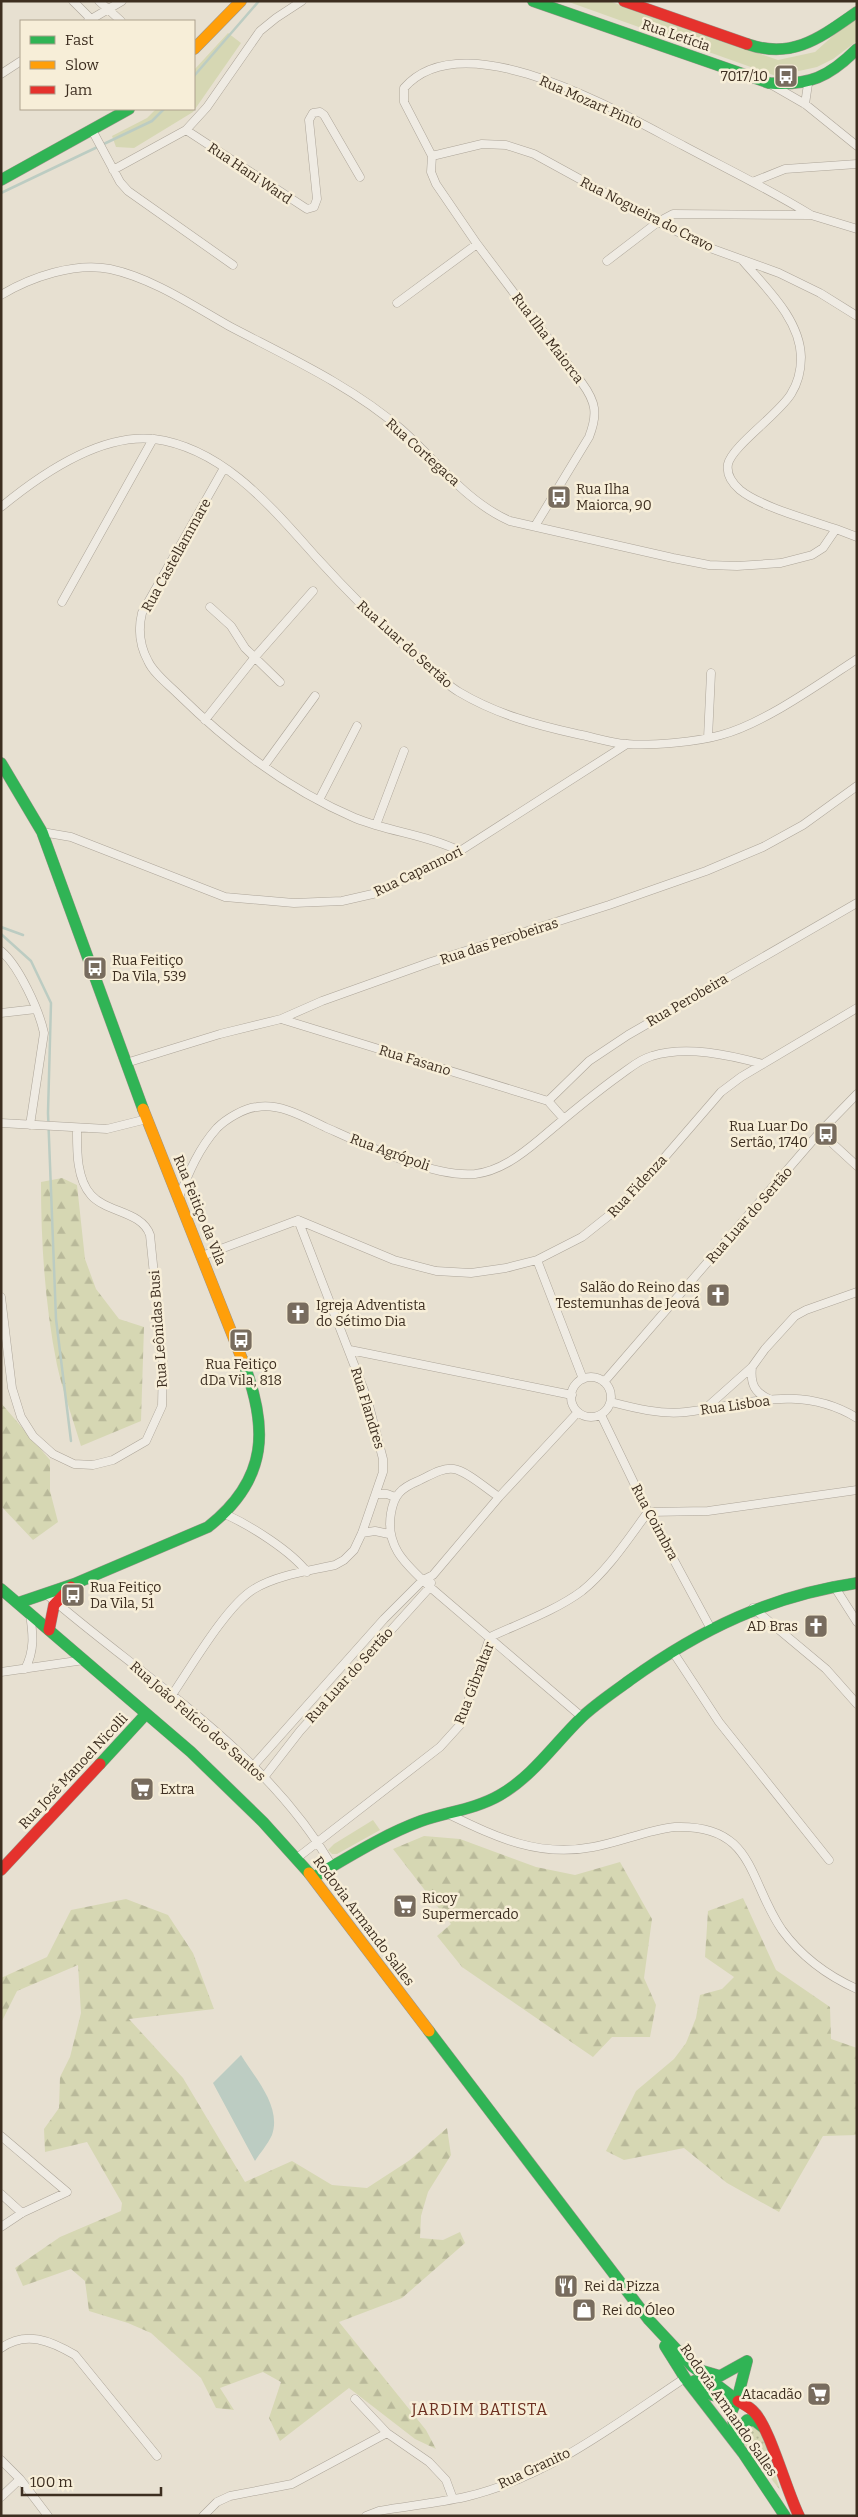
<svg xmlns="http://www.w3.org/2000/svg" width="858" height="2517" font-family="Bitter,serif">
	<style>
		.grass { fill: url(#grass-dots) }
		.forest { fill: url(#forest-firs) }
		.park { fill: #d6d7b3 }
		.water { fill: #bcccc2 }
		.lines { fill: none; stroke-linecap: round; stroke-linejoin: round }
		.stream { stroke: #bcccc2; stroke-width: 2.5 }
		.street-casing { stroke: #ada599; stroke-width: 9 }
		.fast-casing { stroke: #9c958a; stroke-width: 12 }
		.slow-casing { stroke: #9c958a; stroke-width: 12 }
		.jam-casing { stroke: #9c958a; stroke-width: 12 }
		.street { stroke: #efebe3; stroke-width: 8 }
		.fast { stroke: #30b455; stroke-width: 11 }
		.slow { stroke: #ff9f0a; stroke-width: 11 }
		.jam { stroke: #e5322d; stroke-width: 11 }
		.labels { text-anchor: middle; stroke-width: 5; stroke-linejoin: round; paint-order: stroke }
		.street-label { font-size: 14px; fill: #3d2e20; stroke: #f7eed8 }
		.poi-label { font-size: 14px; fill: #3d2e20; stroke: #f7eed8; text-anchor: start }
		.quarter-label { font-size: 16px; letter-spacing: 1px; fill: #6b2e1e; stroke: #f7eed8 }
	</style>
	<defs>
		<pattern id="grass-dots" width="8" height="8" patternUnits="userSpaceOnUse" patternTransform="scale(1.25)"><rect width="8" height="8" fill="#d6d7b3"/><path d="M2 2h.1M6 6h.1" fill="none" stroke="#b9b99a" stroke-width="1.8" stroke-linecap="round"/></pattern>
		<pattern id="forest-firs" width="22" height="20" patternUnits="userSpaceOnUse" patternTransform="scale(1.25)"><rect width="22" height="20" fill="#d6d7b3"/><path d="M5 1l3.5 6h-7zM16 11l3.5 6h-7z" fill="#b9b99a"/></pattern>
	</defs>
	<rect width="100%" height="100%" fill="#e7e0d1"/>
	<!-- grass -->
	<path class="grass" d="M751,2426L761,2430L780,2490L743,2442L746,2428Z"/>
	<!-- forest -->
	<path class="forest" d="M62,1178L77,1185L85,1259L96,1289L119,1319L144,1327L141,1421L81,1446C73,1419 63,1392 57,1365C45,1305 41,1244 41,1182Z
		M1,1403L50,1460V1491L58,1522L33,1540L1,1506Z
		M424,1836L460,1839L536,1867L575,1875L620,1862L652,1919L644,1978L656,2005L650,2037H612L593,2057L462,1967L437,1936L451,1924L393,1849Z
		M743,1898L776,1970L830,2007L831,2039L857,2048V2135L823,2136L779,2212L727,2183L684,2148L624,2160L606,2151L636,2091L674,2059L686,2043L696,2018L700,1995L722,1989L734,1977L705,1957L708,1911Z
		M126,1899L168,1915L193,1953L214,2009L129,2019L183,2078L245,2182L292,2161L332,2185L367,2188L410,2160L447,2128L451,2155L428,2192L421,2216L420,2238L443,2240L460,2232L465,2243L402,2298L339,2322L426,2430L436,2449L415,2439L349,2388L280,2441L269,2418L281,2382L263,2372L220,2388L234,2410L216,2408L201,2378L151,2333L128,2323L89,2311L85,2281L71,2269L23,2286L15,2268L60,2237L121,2211L122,2203L87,2142L45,2152L44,2129L59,2108L60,2077L70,2057L81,2013L78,1965L17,1991L1,2023V1978L47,1957L71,1910Z"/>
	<!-- park -->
	<path class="park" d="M566,1H609L778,60L815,52L856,15L857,41L833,59L817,67L776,76Z
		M228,33L241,43L193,112L134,148L116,147L112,136L147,118L156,109H194V70Z
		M373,1820L380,1830L337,1854H332L328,1850L334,1844Z"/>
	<!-- water -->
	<path class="water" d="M241,2055C254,2077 282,2106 272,2135C268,2144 260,2153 255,2161L213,2083Z"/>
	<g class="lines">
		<!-- stream -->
		<path class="stream" d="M194,76L259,1
			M1,193L152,121L164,109
			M1,927L23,935
			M1,934L31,961L51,1003L48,1113L56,1319L71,1441"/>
		<!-- street casing -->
		<g class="street-casing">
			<path id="street" d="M73,1L93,21
				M99,1L121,21
				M88,21L122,1
				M1,74L21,61
				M772,85L805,104L857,146
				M805,104L808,84
				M92,130L120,182L128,191L233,265
				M186,130L307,209L314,207L317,199L309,120L313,113L320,112L324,115L360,177
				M432,156L482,144L506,145L534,154L658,222L710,248L779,273L820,293L857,316
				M113,170L186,130L207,107L260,31L276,18L302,1
				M755,181L785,169L857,164
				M607,261L658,222L673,214L811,215L857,229
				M743,261C766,288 800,319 801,357C801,370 798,383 791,394C779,414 732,446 728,464C726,475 733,484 740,490C761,507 810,520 836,529
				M1,295C31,277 75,262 110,269C152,278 192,305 229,326C286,356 352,386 401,429C436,460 466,502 510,521L673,558L709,565L737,566L781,563L812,555L823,548L836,529L857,537
				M397,303L477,244
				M224,468L142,613C138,629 140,646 148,661C154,674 168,684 179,695C230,745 289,790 355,818C390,832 427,835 460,851
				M1,507C41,474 100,433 154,439C224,448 273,509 317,558C346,590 377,621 409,650C425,664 441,681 459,692C496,714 536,725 577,734C593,737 610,743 626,744C651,746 697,742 721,735C763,724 819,684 857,659
				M535,526L589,437C598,414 596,402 582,383L477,244L436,184L431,172L432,156L404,102V88C464,19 622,114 684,146C727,169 769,189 811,215
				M62,602L153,439
				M210,607L231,626L245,648L280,682
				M205,720L255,657L313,591
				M708,738L711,673
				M264,766L315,696
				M319,800L357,726
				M376,825L404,751
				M42,832L71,837L225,897L294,903L342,901L377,893L460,851L627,744
				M1,951C19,966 39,1010 44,1033L30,1125
				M1,1013L36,1009
				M281,1019L548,1101
				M126,1063L220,1034L281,1019L322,1001L431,962L609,905L706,871L763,847L803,825L857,786
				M564,1119L548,1101L589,1061L628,1035L857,903
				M1,1123L107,1129L147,1119
				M820,1132L857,1166
				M179,1197C189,1172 199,1148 217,1128C226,1119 244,1108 257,1107C280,1103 304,1117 325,1127C363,1144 433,1178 475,1174C500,1171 521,1155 540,1139C566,1117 592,1095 620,1075C630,1068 640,1059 652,1056C686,1045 729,1055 763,1064
				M298,1220L394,1260L436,1271L471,1273L506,1268L537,1260L582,1237L626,1202L721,1092L741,1077L857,1008
				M537,1260L583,1379
				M1,1297L12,1388L21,1417L33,1436L53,1454L74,1464L93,1465L113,1460L146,1441L162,1406L163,1363L150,1235C142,1211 107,1213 91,1195C76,1178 77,1149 77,1128
				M350,1350L572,1395
				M752,1367C750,1385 755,1393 771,1400
				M571 1397a20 20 0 1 1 40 0a20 20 0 1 1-40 0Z
				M604,1382L820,1132L857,1094
				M611,1402C634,1408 661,1415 686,1412C747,1405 800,1383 857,1418
				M706,1408L752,1367L765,1349L795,1316L806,1310L857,1292
				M601,1415L648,1512L711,1629
				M377,1494H387L395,1497
				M499,1497C488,1490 467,1471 454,1469C443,1467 429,1476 418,1481C401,1488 394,1495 391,1513C385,1548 407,1565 430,1587L582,1717
				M227,1515C251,1526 291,1551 307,1572
				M362,1533L375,1531L389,1534
				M834,1586L857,1622
				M45,1593C144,1679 265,1750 332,1866
				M753,1608L826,1669L857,1704
				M673,1652L719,1722L829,1860
				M25,1669C35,1650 33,1634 30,1614
				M1,1672L84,1660
				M172,1695C191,1667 227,1605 254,1589C277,1575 309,1571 335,1565L344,1560L354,1550L362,1533L383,1472V1459L367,1398L298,1220L202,1256
				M254,1765L384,1619L423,1580L433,1575L499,1497L578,1412
				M265,1776L300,1731L430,1587L431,1583
				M446,1813C494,1836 537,1858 593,1847C621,1842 647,1830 675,1827C755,1824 748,1881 782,1930C801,1956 828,1976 857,1989
				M297,1858L440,1747L460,1725L490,1637C520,1623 555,1611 582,1591C608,1570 628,1539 648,1512L708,1511L857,1490
				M1,2136L67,2192L22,2213L1,2227
				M1,2194L22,2213
				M1,2348C26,2330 51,2341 75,2355L157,2456
				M355,2399L387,2433L429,2462L446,2480L453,2499
				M1,2460L20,2479L48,2516
				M1,2497L20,2479
				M203,2516L217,2502L230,2496L292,2484L387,2433
				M366,2516L379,2511C407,2506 437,2503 465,2497C547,2478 617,2423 685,2378"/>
		</g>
		<!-- fast casing -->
		<g class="fast-casing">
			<path id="fast" d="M533,1L769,83C809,86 829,77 857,49
				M747,44C793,60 821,37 857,12
				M1,180L129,109
				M1,763L42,832L143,1109
				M1,1589L191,1752L263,1822L309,1873
				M18,1603L74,1584L208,1527C269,1479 269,1427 242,1359
				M100,1764L146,1714
				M314,1877C349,1857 383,1835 421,1821C447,1812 476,1809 500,1795C533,1776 555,1743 582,1717C597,1703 614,1692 630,1680C701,1629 770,1596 857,1583
				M429,2031L649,2320L692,2366L738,2401
				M665,2346L685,2378L743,2453L785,2516
				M703,2371L720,2376L747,2361
				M694,2381L712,2395L733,2400
				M735,2433L747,2420L755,2421L764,2428
				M739,2442L731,2413L737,2400L747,2361"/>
		</g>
		<!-- slow casing -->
		<g class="slow-casing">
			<path id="slow" d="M194,49L241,1
				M143,1109L242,1359
				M309,1873L429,2031"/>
		</g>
		<!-- jam casing -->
		<g class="jam-casing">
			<path id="jam" d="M624,1L747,44
				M49,1630L54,1605L71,1587
				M1,1870L100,1764
				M738,2401C743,2404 750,2407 754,2412C769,2426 787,2492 799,2516"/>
		</g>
		<!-- street -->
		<use href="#street" class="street"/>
		<!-- fast -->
		<use href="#fast" class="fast"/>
		<!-- slow -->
		<use href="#slow" class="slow"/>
		<!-- jam -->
		<use href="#jam" class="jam"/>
	</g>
	<!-- icons -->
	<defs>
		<g id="bus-square" transform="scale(1.25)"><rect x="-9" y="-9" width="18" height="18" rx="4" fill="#786c5e" stroke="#f7eed8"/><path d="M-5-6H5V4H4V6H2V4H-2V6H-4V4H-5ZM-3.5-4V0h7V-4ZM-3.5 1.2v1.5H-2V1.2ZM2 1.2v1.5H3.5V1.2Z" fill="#fff"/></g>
		<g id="church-square" transform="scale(1.25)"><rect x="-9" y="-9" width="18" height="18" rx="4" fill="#786c5e" stroke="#f7eed8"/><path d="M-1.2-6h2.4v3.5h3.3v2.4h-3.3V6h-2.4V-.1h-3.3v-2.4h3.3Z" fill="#fff"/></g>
		<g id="supermarket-square" transform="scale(1.25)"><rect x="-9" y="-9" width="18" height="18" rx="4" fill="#786c5e" stroke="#f7eed8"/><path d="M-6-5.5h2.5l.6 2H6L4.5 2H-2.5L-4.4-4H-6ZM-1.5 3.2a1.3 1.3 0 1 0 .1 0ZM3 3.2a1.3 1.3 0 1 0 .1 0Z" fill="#fff"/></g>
		<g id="restaurant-square" transform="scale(1.25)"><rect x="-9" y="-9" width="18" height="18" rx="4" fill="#786c5e" stroke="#f7eed8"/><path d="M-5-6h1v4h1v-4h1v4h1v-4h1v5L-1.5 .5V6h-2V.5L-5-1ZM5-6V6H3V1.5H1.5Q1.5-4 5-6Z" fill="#fff"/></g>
		<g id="shop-square" transform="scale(1.25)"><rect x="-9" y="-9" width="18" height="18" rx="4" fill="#786c5e" stroke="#f7eed8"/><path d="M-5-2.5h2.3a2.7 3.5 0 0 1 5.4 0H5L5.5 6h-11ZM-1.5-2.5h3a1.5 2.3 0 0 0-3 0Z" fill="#fff"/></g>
	</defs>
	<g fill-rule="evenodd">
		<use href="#bus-square" x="786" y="76"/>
		<use href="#bus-square" x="559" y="497"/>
		<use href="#bus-square" x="95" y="968"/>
		<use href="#bus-square" x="826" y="1134"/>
		<use href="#church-square" x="718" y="1295"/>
		<use href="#church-square" x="298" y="1313"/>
		<use href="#bus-square" x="241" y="1340"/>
		<use href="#bus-square" x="73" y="1595"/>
		<use href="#church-square" x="816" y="1626"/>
		<use href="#supermarket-square" x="142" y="1789"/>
		<use href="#supermarket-square" x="405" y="1906"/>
		<use href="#restaurant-square" x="566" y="2286"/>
		<use href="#shop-square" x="584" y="2310"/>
		<use href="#supermarket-square" x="819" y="2394"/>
	</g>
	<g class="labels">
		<!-- street labels -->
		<g class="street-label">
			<text transform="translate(676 35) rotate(19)" y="5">Rua Letícia</text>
			<text transform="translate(591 102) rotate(24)" y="5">Rua Mozart Pinto</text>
			<text transform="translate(250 173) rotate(34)" y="5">Rua Hani Ward</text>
			<text transform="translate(647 214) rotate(27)" y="5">Rua Nogueira do Cravo</text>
			<text transform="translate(548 338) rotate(53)" y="5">Rua Ilha Maiorca</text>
			<text transform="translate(423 452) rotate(42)" y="5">Rua Cortegaca</text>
			<text transform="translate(176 555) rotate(-61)" y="5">Rua Castellammare</text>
			<text transform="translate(405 644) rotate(42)" y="5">Rua Luar do Sertão</text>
			<text transform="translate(418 871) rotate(-26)" y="5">Rua Capannori</text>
			<text transform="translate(499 941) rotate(-18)" y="5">Rua das Perobeiras</text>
			<text transform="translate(687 1000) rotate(-30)" y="5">Rua Perobeira</text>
			<text transform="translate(415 1060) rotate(17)" y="5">Rua Fasano</text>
			<text transform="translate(390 1152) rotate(20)" y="5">Rua Agrópoli</text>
			<text transform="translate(637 1186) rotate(-47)" y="5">Rua Fidenza</text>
			<text transform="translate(200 1210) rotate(68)" y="5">Rua Feitiço da Vila</text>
			<text transform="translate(749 1215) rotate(-49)" y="5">Rua Luar do Sertão</text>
			<text transform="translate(158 1329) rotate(-94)" y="5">Rua Leônidas Busi</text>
			<text transform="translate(735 1405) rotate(-8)" y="5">Rua Lisboa</text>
			<text transform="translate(368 1408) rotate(73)" y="5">Rua Flandres</text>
			<text transform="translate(655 1522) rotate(62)" y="5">Rua Coimbra</text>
			<text transform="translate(349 1675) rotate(-48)" y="5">Rua Luar do Sertão</text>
			<text transform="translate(474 1683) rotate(-69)" y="5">Rua Gibraltar</text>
			<text transform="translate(198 1721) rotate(41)" y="5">Rua João Felício dos Santos</text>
			<text transform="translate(73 1771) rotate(-47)" y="5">Rua José Manoel Nicolli</text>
			<text transform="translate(364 1921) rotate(53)" y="5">Rodovia Armando Salles</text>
			<text transform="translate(729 2410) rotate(55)" y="5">Rodovia Armando Salles</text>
			<text transform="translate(534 2468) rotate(-25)" y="5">Rua Granito</text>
		</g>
		<!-- poi labels -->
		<g class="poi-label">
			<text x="768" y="81" text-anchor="end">7017/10</text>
			<text x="576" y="494">Rua Ilha<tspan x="576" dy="16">Maiorca, 90</tspan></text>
			<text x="112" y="965">Rua Feitiço<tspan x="112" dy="16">Da Vila, 539</tspan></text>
			<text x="808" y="1131" text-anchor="end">Rua Luar Do<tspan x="808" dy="16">Sertão, 1740</tspan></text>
			<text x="700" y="1292" text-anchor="end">Salão do Reino das<tspan x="700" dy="16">Testemunhas de Jeová</tspan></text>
			<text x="316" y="1310">Igreja Adventista<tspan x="316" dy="16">do Sétimo Dia</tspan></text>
			<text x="241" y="1369" text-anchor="middle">Rua Feitiço<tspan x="241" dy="16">dDa Vila, 818</tspan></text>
			<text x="90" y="1592">Rua Feitiço<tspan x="90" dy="16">Da Vila, 51</tspan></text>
			<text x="798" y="1631" text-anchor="end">AD Bras</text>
			<text x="160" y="1794">Extra</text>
			<text x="422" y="1903">Ricoy<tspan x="422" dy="16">Supermercado</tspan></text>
			<text x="584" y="2291">Rei da Pizza</text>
			<text x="602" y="2315">Rei do Óleo</text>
			<text x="802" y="2399" text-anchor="end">Atacadão</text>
		</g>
		<!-- quarter labels -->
		<g class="quarter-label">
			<text x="480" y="2415">JARDIM BATISTA</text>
		</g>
	</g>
	<!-- border -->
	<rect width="858" height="2517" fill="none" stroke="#3d2e20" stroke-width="5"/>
	<!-- legend -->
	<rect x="20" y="20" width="175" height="90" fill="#f7eed8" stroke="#ada18e"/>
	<rect x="30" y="36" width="25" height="8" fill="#30b455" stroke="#ada18e"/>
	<text x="65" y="45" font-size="15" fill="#3d2e20">Fast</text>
	<rect x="30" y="61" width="25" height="8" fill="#ff9f0a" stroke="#ada18e"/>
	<text x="65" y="70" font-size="15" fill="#3d2e20">Slow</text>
	<rect x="30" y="86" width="25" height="8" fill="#e5322d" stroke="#ada18e"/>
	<text x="65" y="95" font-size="15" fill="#3d2e20">Jam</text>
	<!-- scale -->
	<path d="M22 2487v8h139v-8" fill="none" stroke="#3d2e20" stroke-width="2.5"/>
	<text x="30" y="2487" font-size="15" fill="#3d2e20" stroke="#f7eed8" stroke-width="4" paint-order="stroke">100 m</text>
</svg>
